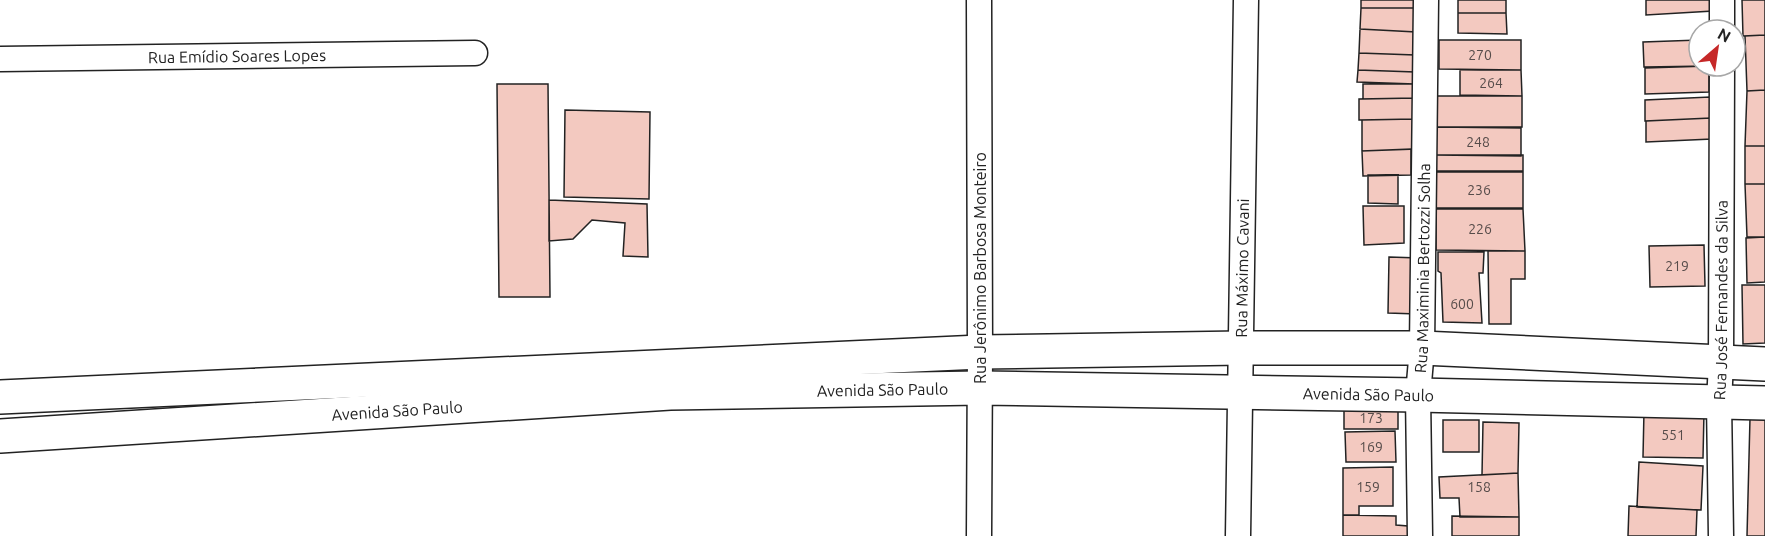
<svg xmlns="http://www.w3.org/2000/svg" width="1765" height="536" font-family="Ubuntu,sans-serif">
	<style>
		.building { fill: #f3c9c0; stroke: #222; stroke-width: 1.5 }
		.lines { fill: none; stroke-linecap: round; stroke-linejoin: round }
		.street-casing { stroke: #222; stroke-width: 27 }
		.secondary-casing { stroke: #222; stroke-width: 36 }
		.street { stroke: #fff; stroke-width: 24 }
		.secondary { stroke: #fff; stroke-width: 33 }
		.labels { text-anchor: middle; stroke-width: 4.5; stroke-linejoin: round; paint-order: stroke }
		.number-label { font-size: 14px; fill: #564c4a }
		.street-label { font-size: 16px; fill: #222; stroke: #fff }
	</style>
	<rect width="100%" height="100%" fill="#fff"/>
	<!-- building -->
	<path class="building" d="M1361,0H1414L1415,8H1361Z
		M1458,0H1506V13H1458Z
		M1646,0H1713V11L1646,15Z
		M1742,0H1765V35L1743,36Z
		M1361,8H1415L1416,32L1360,29Z
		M1458,13H1506L1507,34L1458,33Z
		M1360,29L1416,32L1415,55L1359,53Z
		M1765,35V90L1747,91L1745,36Z
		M1439,40H1521V70L1439,69Z
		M1699,40V66H1709L1644,67L1643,42Z
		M1359,53L1415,55V72L1358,70Z
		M1709,66V92L1645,94V68Z
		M1358,70L1415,72V84L1357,82Z
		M1460,70H1521L1522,96L1460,95Z
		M497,84H548L550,297H499Z
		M1363,84H1415V98L1363,99Z
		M1765,90V146H1745L1747,91Z
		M1435,96H1522V127H1435Z
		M1710,97L1711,118L1645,121V100Z
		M1415,98V119L1359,120V99Z
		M565,110L650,112L649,199L564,197Z
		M1711,118L1712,139L1646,142V121Z
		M1415,119L1416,149L1362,151V120Z
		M1435,127L1521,128V156L1434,155Z
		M1745,146H1765V184H1745Z
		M1411,149V175L1363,176L1362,151Z
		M1435,155H1523V171H1435Z
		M1435,172H1523V208H1435Z
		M1368,175H1398V204L1368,203Z
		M1745,184H1765V237H1747Z
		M549,200L647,204L648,257L623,256L625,223L592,220L573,239L549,241Z
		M1363,206H1404V243L1364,245Z
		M1436,209H1523L1525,251L1436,250Z
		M1765,237V282L1747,283L1746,238Z
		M1704,245L1705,286L1650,287L1649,246Z
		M1488,251H1525V279H1511V324H1489Z
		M1438,252H1484L1483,273H1479L1482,323L1443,322L1441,273L1438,271Z
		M1389,257L1419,258L1417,314L1388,313Z
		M1742,285H1765V343L1743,344Z
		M1344,407H1398V429H1344Z
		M1644,411L1704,412L1703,458L1643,457Z
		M1750,418L1765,419V536H1747Z
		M1443,420H1479V452H1443Z
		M1483,422L1519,423L1518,473L1482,475Z
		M1395,431L1396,462H1346L1345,432Z
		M1639,462L1703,466L1701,510L1637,507Z
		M1393,467V506H1359V515H1343V468Z
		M1518,473L1519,517H1460L1459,498H1440L1439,477Z
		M1629,506L1697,510L1696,536H1628Z
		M1343,515L1396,516V525L1408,526V536H1343Z
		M1452,516L1519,517V536H1452Z"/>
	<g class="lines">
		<!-- street casing -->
		<g class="street-casing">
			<g id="street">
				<path d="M1722,30V0"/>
				<path id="s1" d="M0,59L475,53"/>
				<path d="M979,536L980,352L979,0"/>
				<path id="s2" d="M1238,536L1246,0"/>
				<path id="s3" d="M1420,536L1418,395L1422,348L1426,0"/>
				<path id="s4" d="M1721,536L1719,402L1721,363L1722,66"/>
			</g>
		</g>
		<!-- secondary casing -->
		<g class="secondary-casing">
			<g id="secondary">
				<path d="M0,397L980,352L1241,348H1422L1765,364"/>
				<path id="s5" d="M0,436L670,393L980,388L1418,395L1765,403"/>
			</g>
		</g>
		<!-- street -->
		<use href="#street" class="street"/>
		<!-- secondary -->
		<use href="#secondary" class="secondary"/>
	</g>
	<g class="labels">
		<!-- number labels -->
		<g class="number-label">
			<text x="1480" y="60">270</text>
			<text x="1491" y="88">264</text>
			<text x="1478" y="147">248</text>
			<text x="1479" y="195">236</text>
			<text x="1480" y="234">226</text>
			<text x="1677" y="271">219</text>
			<text x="1462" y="309">600</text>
			<text x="1371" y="423">173</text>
			<text x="1673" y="440">551</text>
			<text x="1371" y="452">169</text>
			<text x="1368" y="492">159</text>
			<text x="1479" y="492">158</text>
		</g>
		<!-- street labels -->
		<g class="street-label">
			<text dy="6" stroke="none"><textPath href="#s1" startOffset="237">Rua Emídio Soares Lopes</textPath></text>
			<text transform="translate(980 268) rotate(-90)" y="6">Rua Jerônimo Barbosa Monteiro</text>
			<text dy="6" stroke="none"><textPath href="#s2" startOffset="268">Rua Máximo Cavani</textPath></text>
			<text dy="6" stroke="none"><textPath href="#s3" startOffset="268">Rua Maximinia Bertozzi Solha</textPath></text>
			<text dy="6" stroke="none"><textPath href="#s4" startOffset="236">Rua José Fernandes da Silva</textPath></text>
			<text dy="6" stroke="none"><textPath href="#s5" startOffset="884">Avenida São Paulo</textPath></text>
			<text dy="6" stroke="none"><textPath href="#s5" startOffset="1370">Avenida São Paulo</textPath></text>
			<text dy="6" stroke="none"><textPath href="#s5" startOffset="398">Avenida São Paulo</textPath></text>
		</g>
	</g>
	<!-- north arrow -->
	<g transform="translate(1717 48) rotate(29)"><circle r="28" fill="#ffffff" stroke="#a7a7a7" stroke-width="1.5"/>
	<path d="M0-4.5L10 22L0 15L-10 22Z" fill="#c62828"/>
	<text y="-9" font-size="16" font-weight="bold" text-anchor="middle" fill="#222222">N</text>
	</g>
</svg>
